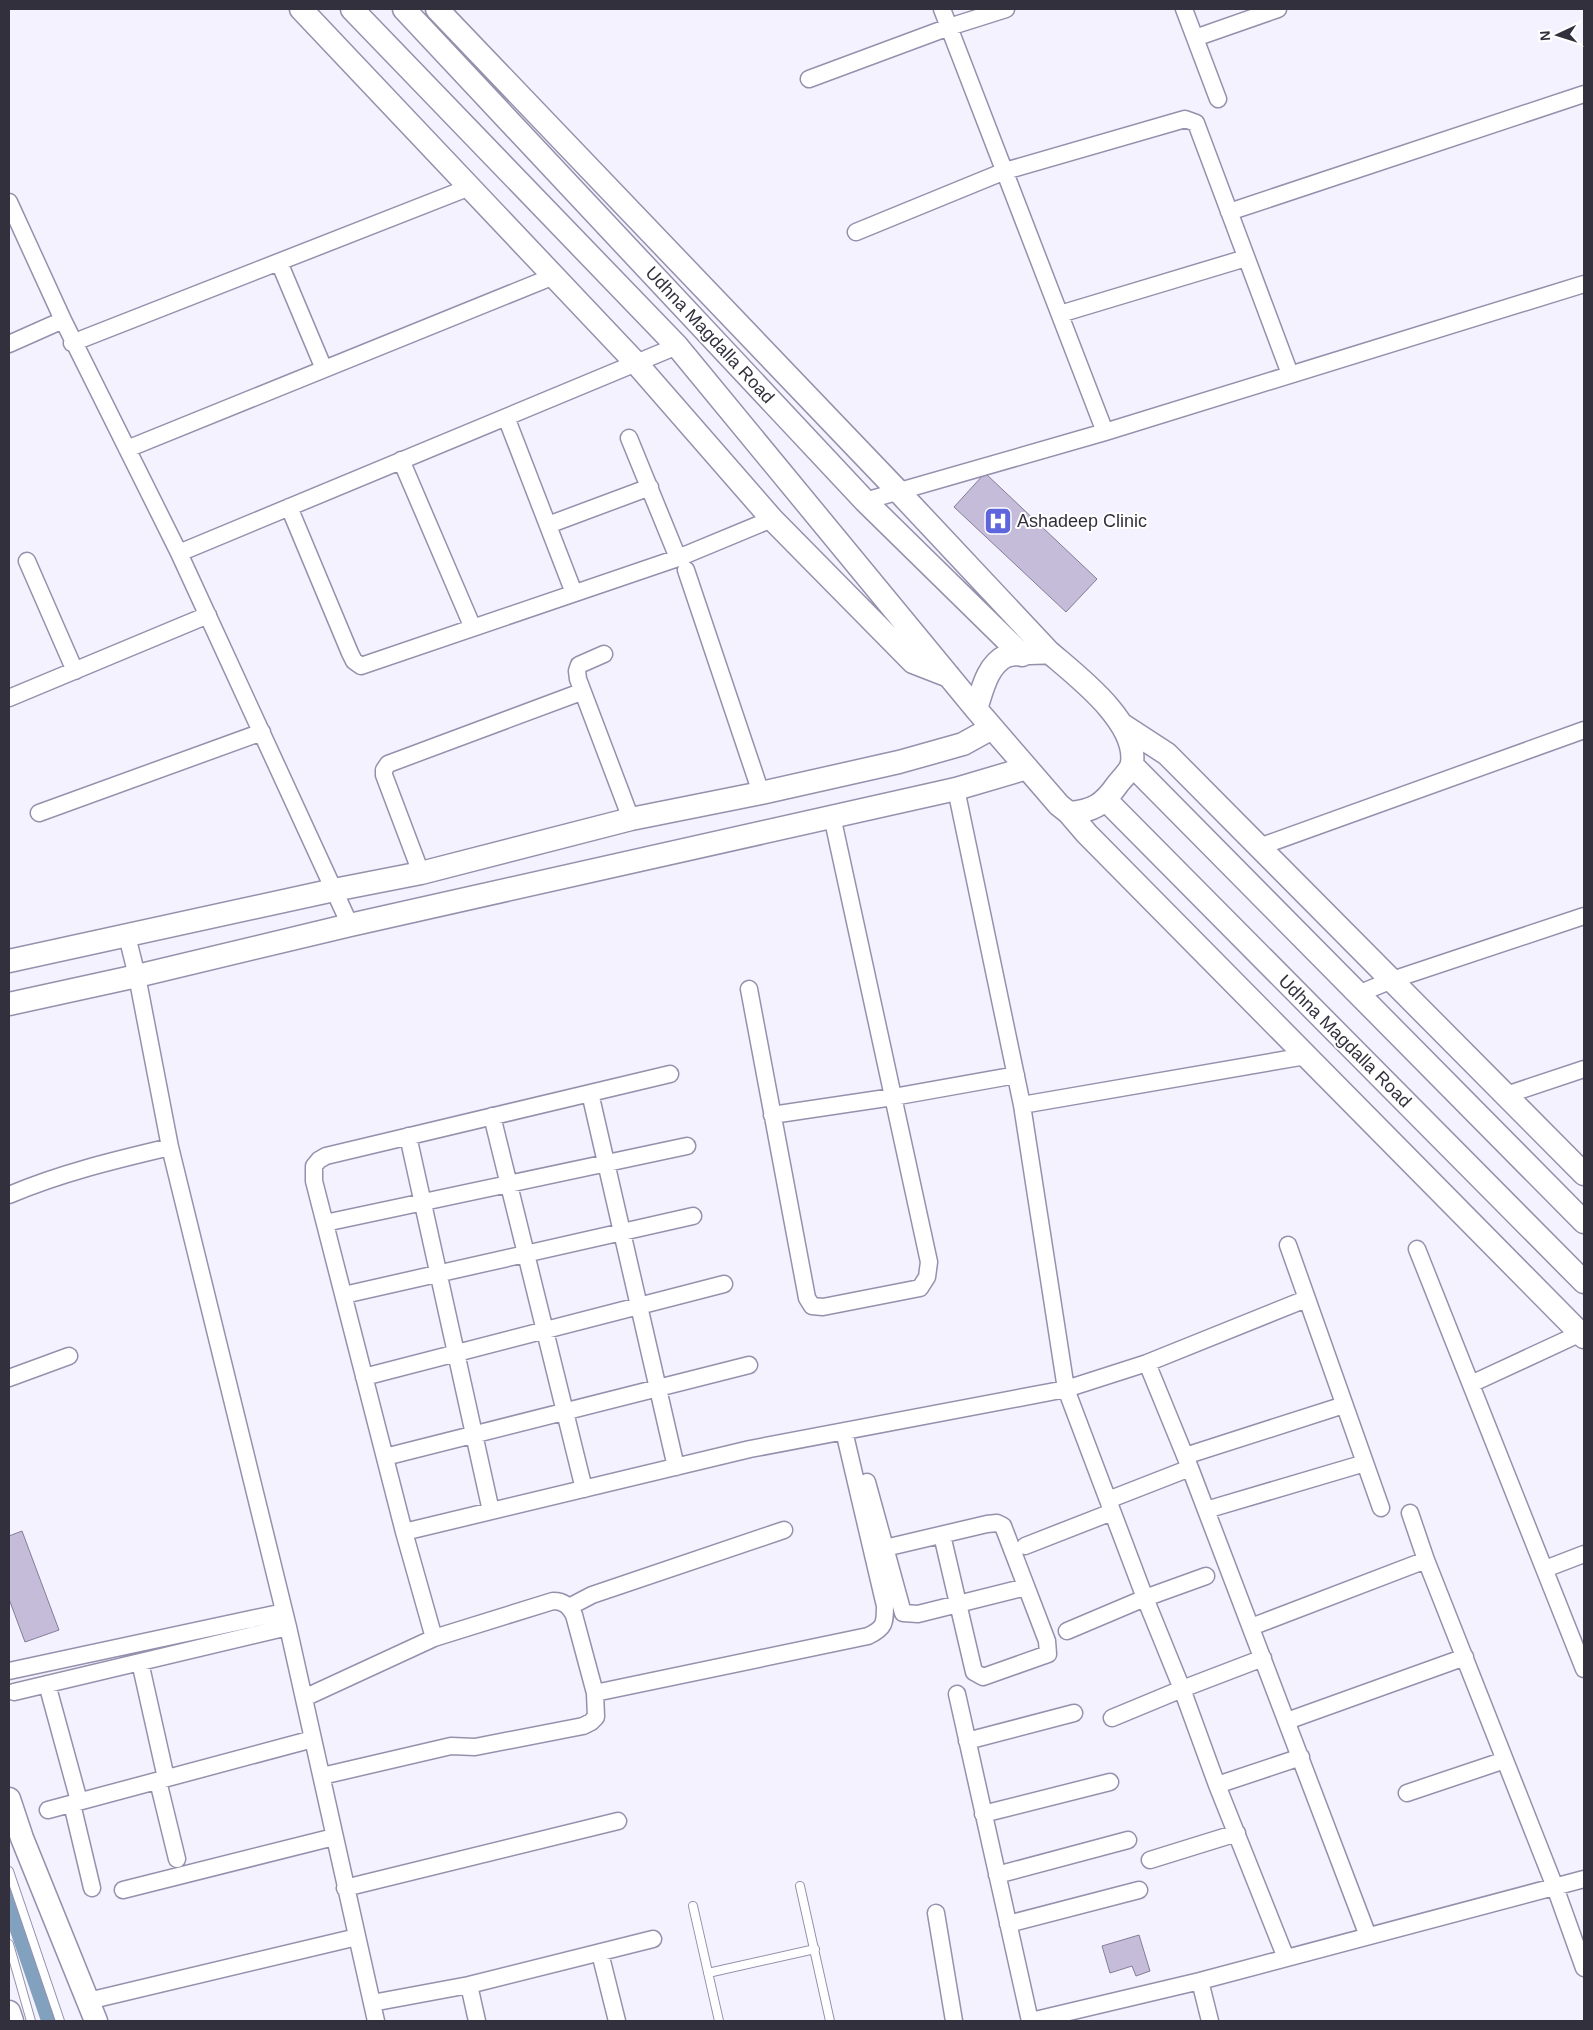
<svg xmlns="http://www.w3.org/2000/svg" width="1593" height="2030" font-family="Helvetica,sans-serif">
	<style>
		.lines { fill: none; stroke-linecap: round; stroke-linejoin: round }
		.canal { stroke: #81a1bf; stroke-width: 21 }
		.building { fill: #c5bcd9; stroke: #857c97 }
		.lane-casing { stroke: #9591ad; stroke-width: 10 }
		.street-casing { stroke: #9591ad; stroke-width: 19 }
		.secondary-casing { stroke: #9591ad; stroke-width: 25 }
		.lane { stroke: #fff; stroke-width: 8 }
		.street { stroke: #fff; stroke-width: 16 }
		.secondary { stroke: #fff; stroke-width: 22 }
		.labels { text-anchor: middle; stroke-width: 4; stroke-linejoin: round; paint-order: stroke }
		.street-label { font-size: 18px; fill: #31303c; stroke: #fff }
		.poi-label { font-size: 18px; fill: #31303c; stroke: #fff; text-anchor: start }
	</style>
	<rect width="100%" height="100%" fill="#f3f2fe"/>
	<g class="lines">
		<!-- canal -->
		<path class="canal" d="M9,1896L52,2021"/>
	</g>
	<!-- building -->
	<path class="building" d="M985,473L1097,579L1066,612L954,507Z
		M22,1531L59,1630L25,1642L9,1599V1536Z
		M1139,1935L1150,1971L1136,1976L1132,1966L1110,1973L1102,1946Z"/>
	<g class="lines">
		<!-- lane casing -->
		<g class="lane-casing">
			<path id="lane" d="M9,1871L60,2021
				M800,1886L830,2021
				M693,1906L719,2021
				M9,1944L31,2021
				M708,1973L815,1949"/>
		</g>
		<!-- street casing -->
		<g class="street-casing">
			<path id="street" d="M942,9L1105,432
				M1184,9L1218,99
				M1195,38L1278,9
				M809,79L949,27L1006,9
				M9,202L63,320
				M1229,212L1584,94
				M856,232L1005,171L1185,119L1196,123L1290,374
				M279,262L324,369
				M1060,314L1246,258
				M72,343L470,187
				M9,344L63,320L179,553L350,925
				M506,417L574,593
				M629,438L678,558
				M127,449L554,276
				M401,460L473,628
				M865,501L1105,432L1584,284
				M289,507L350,653L354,661L361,666L678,558L772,519
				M548,525L650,487
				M179,553L677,346
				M27,561L75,671
				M686,570L761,793
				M604,654L579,665L577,671L578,679L631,819
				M9,698L208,615
				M956,789L1022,1105L1066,1389L1145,1598L1182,1689L1217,1785L1286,1958
				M39,813L262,732
				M1259,847L1584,730
				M421,873L384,775V770L388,764L581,692
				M127,936L137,976L170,1147L288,1627L376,2021
				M749,989L807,1298L812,1306L823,1307L920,1288L927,1277L929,1262L832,816
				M1358,994L1392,980L1584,916
				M590,1093L676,1467
				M1506,1095L1584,1069
				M1022,1105L1306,1056
				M772,1115L893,1097L1016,1075
				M492,1116L584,1489
				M408,1136L491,1511
				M9,1195C61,1173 115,1160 170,1147
				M325,1223L687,1146
				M1288,1245L1381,1508
				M1417,1249L1584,1669
				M344,1295L693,1216
				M1147,1363L1190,1468L1368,1936
				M364,1377L724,1284
				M9,1378L69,1356
				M1471,1384L1581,1333
				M1185,1456L1344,1405
				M385,1457L749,1365
				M867,1482L903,1613L918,1614L1026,1587
				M1108,1500L1190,1468
				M1206,1510L1365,1463
				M1410,1513L1426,1560L1555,1887L1584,1968
				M404,1532L750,1449L1066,1389L1147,1363L1306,1299
				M1025,1546L1112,1512
				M885,1548L987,1524L997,1523L1003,1526L1047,1641L1048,1654L983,1677L974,1672L942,1535
				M1545,1569L1584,1554
				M569,1607L592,1595L784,1530
				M1251,1627L1426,1560
				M1067,1631L1145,1598L1206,1576
				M434,1638L404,1532L314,1181V1166L319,1160L326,1156L670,1074
				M140,1662L166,1778
				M9,1671L284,1612
				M47,1684L79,1801
				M14,1692L288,1627
				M595,1693L868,1636C885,1628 885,1623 885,1606L844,1431
				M957,1694L1030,2021
				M304,1698L434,1638L553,1601C564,1601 569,1606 574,1615L595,1693L596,1717L591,1722L583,1726L475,1747L451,1746L322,1776
				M1112,1718L1182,1689L1263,1658
				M1287,1721L1465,1657
				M967,1741L1074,1713
				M158,1781L177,1859
				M1217,1785L1301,1757
				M1407,1793L1505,1760
				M72,1804L92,1888
				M48,1810L313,1739
				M983,1814L1110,1782
				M1150,1860L1237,1833
				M997,1875L1128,1840
				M345,1888L618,1821
				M123,1890L334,1837
				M936,1913L954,2021
				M1008,1924L1139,1890
				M600,1953L617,2021
				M1200,1981L1210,2021
				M469,1985L477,2021
				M88,2001L357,1937
				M372,2003L469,1985L653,1939
				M1031,2021L1200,1981L1584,1879"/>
		</g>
		<!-- secondary casing -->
		<g class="secondary-casing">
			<path id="secondary" d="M301,9L636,363L772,519L913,662L949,676
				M352,9L677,346L976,709
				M404,9L865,501L1022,655
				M437,9L898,491L1049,652
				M1049,652C1077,676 1138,722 1132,763C1131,771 1121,779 1117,785C1103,805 1093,811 1069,813L1059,805L976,709C982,691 987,665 1006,656C1014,653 1040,653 1049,652Z
				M1121,724L1167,754L1584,1174
				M1132,765L1584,1222
				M1106,800L1584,1282
				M1069,813L1087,834L1584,1337
				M9,961L334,890L421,873L631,819L761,793L899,762L963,744L992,728
				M9,1004L137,976L350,925L956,789L1027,768
				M9,1799L22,1838L96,2021
				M9,2012L12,2021"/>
		</g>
		<!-- lane -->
		<use href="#lane" class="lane"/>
		<!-- street -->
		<use href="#street" class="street"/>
		<!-- secondary -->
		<use href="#secondary" class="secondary"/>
	</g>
	<!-- icons -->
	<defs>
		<g id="hospital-square" transform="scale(1.4375)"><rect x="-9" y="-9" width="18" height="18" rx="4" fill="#5f65dd" stroke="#fff"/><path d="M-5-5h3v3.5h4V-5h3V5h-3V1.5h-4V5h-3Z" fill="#fff"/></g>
	</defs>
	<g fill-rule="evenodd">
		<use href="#hospital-square" x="998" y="521"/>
	</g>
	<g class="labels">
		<!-- street labels -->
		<g class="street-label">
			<text transform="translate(710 335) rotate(47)" y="6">Udhna Magdalla Road</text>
			<text transform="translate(1345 1041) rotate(45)" y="6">Udhna Magdalla Road</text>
		</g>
		<!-- poi labels -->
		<g class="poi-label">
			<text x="1017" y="527">Ashadeep Clinic</text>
		</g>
	</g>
	<!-- border -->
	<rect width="1593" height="2030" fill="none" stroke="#31303c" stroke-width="20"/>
	<!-- north arrow -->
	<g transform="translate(1558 35) rotate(266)" stroke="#ffffff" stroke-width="4" paint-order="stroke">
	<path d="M0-4L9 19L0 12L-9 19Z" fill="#31303c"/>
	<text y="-8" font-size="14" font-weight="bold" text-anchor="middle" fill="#31303c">N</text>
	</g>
</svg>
